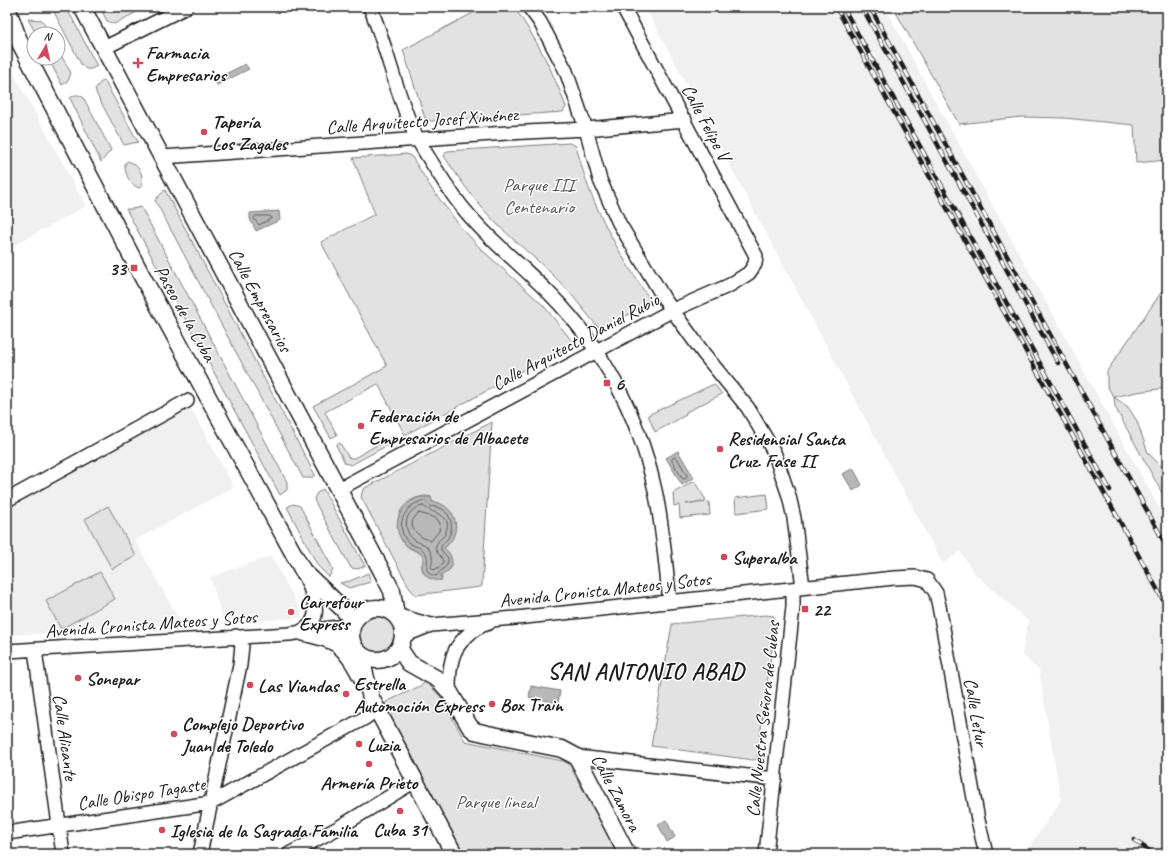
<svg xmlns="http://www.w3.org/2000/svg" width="1174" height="861" font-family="Caveat,sans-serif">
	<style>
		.built { fill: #f0f0f0 }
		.green { fill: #e2e2e2; stroke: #7f7f7f; fill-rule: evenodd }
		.water { fill: #b8b8b8; stroke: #7a7a7a }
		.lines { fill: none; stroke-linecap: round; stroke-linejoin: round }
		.shore { stroke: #5a5a5a; stroke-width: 1 }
		.minor-casing { stroke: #1c1c1c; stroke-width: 16 }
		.major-casing { stroke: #1c1c1c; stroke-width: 19 }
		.minor { stroke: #fff; stroke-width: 13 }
		.major { stroke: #fff; stroke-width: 16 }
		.rail-casing { stroke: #1c1c1c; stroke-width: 4.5 }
		.rail { stroke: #fff; stroke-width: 3; stroke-dasharray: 9; stroke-linecap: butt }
		.poi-dot { fill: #d1495b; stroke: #fff; stroke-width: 1.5 }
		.labels { text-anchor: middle; stroke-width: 3; stroke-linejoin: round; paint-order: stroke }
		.poi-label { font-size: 19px; font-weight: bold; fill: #1c1c1c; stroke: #fff; text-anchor: start }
		.street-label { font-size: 19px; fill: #1c1c1c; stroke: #fff }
		.park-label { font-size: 19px; fill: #575757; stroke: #fff }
		.district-label { font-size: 23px; font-weight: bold; letter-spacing: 1px; fill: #1c1c1c; stroke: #fff }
	</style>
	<rect width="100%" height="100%" fill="#fff"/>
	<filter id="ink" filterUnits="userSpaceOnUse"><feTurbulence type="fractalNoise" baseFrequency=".025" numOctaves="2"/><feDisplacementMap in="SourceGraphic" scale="8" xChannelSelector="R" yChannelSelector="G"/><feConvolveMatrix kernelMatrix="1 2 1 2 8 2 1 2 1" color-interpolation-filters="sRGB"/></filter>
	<g filter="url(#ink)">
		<!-- built -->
		<path class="built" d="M645,7H885L933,97L1167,522V854H1024L1061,801L1039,670L1022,655L1028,621L975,574L960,551L943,564Z
			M7,61L86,206L7,249Z
			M191,408L234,487L135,540L182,625L12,635L7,625V509L90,462Z
			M271,556L302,612L300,618L224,623L210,577Z"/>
		<!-- green -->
		<path class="green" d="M57,7H65L71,16L97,66L91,69H86L81,64L54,12Z
			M100,7H146L114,24L107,21Z
			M484,7H514C536,38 553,71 566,107L563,112L431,121L425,118L403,50Z
			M893,7H1167V160L1136,163L1134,125L1064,118L1021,117L959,124Z
			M28,19L42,20L50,34H36Z
			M58,50L71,73L68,81L62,85L48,58H58Z
			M104,80L138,142L124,145L97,95L95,89L100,83Z
			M75,95H78L83,97L111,150L101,162L70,98Z
			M570,143L576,146C581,164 586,183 594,201C609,235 628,268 649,298L647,304L604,328L597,326C582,308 568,289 551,273C533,256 514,241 497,224C476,203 460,180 444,156L447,151Z
			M407,154L412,157L432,189L460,226L481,249L543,305L572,341L571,346L526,368L516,375L405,435L378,384L325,412L337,435L331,438L313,406L387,366L321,242L375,214L353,158Z
			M128,161C139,165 144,174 142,186L139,188C130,185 124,173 125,163Z
			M165,190L315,475L311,478H303L155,200Z
			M141,207L287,482V490L280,495L126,209H132Z
			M1167,284V388L1137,392L1114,397L1128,407L1137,421L1148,453L1160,465L1167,470V502L1115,407L1114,397L1107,386V371Z
			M714,384L722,394L686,412V415L655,432L648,415Z
			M492,422L482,586L480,587L416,595L410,589L361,497L363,489ZM426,496L431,497L432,502C456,504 463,534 444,548L451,568L437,580C429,579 421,574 422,565C423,561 424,560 422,555C417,550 409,550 404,543C391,522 399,498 426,496Z
			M395,435L397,440L351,465L345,463L336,445L340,443L349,458H354Z
			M694,481L706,500L686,504L709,502L710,515L680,518L679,505L674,506L673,493Z
			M323,489L365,566L358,569L351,568L315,502L314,498L317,493Z
			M767,494L769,509L736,513L735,498Z
			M293,504L300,506L333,569L329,577L318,566L287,507Z
			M108,506L136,556L112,569L85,519Z
			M100,572L115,599L61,629L46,601Z
			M368,573L371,582L349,588L340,583L350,581Z
			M357 635a21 21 0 1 1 42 0a21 21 0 1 1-42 0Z
			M765,615L774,616L775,626L757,759L753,760L651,746L672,624Z
			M425,682L427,683L440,696L465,741L563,761L569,764L618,854H464L385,706L386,702L422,685Z"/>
		<!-- water -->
		<path class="water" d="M245,64L249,69L217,85L214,80Z
			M279,211L280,220L256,231L250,219V213Z
			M678,451L694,478L682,485L666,458Z
			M853,468L862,485L853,491L843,474Z
			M421,497H431L432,502C457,504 464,533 444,548C455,556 455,570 441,575L442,580C433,582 421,576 422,565C423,561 424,560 422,555C417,550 410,549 404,543C389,526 401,502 421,497Z
			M531,686L560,691L558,703L529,697Z
			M666,820L675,837L667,842L658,824Z"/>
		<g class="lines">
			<!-- shore -->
			<path class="shore" d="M256,216H270L272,218L259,225L254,219Z
				M675,457L677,458L687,475V477L685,479L682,478L672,461V459Z
				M422,501H426L430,506C434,507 438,507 442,509C452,515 454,528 448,538C446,541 442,543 441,547V550L448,558C449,568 441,569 436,576C420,573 431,563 426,554C423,547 414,547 408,542C394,527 404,505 422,501Z
				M423,506C431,514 455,513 445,534C443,538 437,540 436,546C434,554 443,555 443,562L441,566L434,570L431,567C433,561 433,555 429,549C426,544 421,544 416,541C407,536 404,525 408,516C411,510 417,507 423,506Z
				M419,513L436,518L440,523L439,531L431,541C418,537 403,525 419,513Z"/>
			<!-- minor casing -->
			<g class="minor-casing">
				<path id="minor" d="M370,7C387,47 395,90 413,130C422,149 435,168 447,186C474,229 516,259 551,295C602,347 638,414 654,486C663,523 665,563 670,601
					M529,7L540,22L566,71L586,129L600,180L619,223L665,300L704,354L748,408L774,452L789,496L794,518L803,587
					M104,48L186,7
					M162,157L507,133L586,129L685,120
					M339,489L673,310L730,285L749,273L755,264L756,256L623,7
					M7,500L187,401
					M396,615L431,625
					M300,632C327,620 312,593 304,573
					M303,634C314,637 327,639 336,645C349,654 358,674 365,687
					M329,636H334L352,643
					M403,636L431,625L516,618L894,578L915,577L927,580L936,593L939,606L978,820L986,854
					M35,650L63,854
					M7,651L289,634L352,625
					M449,691C449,681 449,670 452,660C455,644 473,627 489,623
					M577,757L775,779
					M7,833L211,803L365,718L377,709
					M200,854L240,665L242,645L236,636
					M289,854L338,828L415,781
					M766,854L793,607V589"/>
			</g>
			<!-- major casing -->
			<g class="major-casing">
				<path id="major" d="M82,7L377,562L392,591L396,615
					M7,8L20,43L142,276L303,571L342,608L354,621
					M351 634a26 26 0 1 1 52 0a26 26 0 1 1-52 0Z
					M399,648L409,663L439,680L449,691L470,727L475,731L488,734L562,749L577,757L627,854
					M360,654L371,698L454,854"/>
			</g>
			<!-- minor -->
			<use href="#minor" class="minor"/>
			<!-- major -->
			<use href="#major" class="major"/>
			<!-- rail casing -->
			<g class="rail-casing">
				<path id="rail" d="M836,7L1167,607
					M843,7L1110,490
					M862,7L1058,363
					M870,7L1167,547
					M1134,840L1154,854"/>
			</g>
			<!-- rail -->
			<use href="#rail" class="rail"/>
		</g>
	</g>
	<!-- markers -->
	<g class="poi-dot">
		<path d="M136 57h4v4h4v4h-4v4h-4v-4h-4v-4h4z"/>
		<circle cx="204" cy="132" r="4"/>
		<rect x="130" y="264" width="8" height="8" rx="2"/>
		<rect x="603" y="379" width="8" height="8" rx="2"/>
		<circle cx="361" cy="426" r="4"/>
		<circle cx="720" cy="449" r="4"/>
		<circle cx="724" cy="557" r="4"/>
		<rect x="801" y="605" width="8" height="8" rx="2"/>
		<circle cx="291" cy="612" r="4"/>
		<circle cx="78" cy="678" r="4"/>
		<circle cx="250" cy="685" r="4"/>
		<circle cx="346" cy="694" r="4"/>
		<circle cx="492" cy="704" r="4"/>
		<circle cx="174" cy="734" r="4"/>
		<circle cx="359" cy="744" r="4"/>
		<circle cx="369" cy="764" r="4"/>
		<circle cx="400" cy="811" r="4"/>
		<circle cx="162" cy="830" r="4"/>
	</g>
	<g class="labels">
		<!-- poi labels -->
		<g class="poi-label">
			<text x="146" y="59">Farmacia<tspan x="146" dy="22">Empresarios</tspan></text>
			<text x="212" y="128">Tapería<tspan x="212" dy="22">Los Zagales</tspan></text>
			<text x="126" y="275" text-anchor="end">33</text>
			<text x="615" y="390">6</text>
			<text x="369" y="422">Federación de<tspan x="369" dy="22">Empresarios de Albacete</tspan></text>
			<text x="728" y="445">Residencial Santa<tspan x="728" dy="22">Cruz. Fase II</tspan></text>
			<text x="732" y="564">Superalba</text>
			<text x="299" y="608">Carrefour<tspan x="299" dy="22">Express</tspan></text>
			<text x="813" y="616">22</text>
			<text x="86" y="685">Sonepar</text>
			<text x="354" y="690">Estrella<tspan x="354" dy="22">Automoción Express</tspan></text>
			<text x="258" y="692">Las Viandas</text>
			<text x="500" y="711">Box Train</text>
			<text x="182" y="730">Complejo Deportivo<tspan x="182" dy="22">Juan de Toledo</tspan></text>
			<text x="367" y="751">Luzia</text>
			<text x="369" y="789" text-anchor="middle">Armería Prieto</text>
			<text x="400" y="836" text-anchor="middle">Cuba 31</text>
			<text x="170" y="837">Iglesia de la Sagrada Familia</text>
		</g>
		<!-- street labels -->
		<g class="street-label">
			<text transform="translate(422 120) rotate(-4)" y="7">Calle Arquitecto Josef Ximénez</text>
			<text transform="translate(707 122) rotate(62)" y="7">Calle Felipe V</text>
			<text transform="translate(261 300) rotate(62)" y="7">Calle Empresarios</text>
			<text transform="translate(186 313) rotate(61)" y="7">Paseo de la Cuba</text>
			<text transform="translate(575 341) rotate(-28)" y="7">Calle Arquitecto Daniel Rubio</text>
			<text transform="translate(605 589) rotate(-6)" y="7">Avenida Cronista Mateos y Sotos</text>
			<text transform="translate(151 623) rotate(-4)" y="7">Avenida Cronista Mateos y Sotos</text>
			<text transform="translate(977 712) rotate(80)" y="7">Calle Letur</text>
			<text transform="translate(762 719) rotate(-84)" y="7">Calle Nuestra Señora de Cubas</text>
			<text transform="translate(66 737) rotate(82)" y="7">Calle Alicante</text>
			<text transform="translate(617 792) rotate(62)" y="7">Calle Zamora</text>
			<text transform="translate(141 793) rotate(-9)" y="7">Calle Obispo Tagaste</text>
		</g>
		<!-- park labels -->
		<g class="park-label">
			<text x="539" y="191">Parque III<tspan x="539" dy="22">Centenario</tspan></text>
			<text x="496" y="808">Parque lineal</text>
		</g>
		<!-- district labels -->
		<g class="district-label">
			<text x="646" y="679">SAN ANTONIO ABAD</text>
		</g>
	</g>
	<!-- margin -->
	<rect width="1174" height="861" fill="none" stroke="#fff" stroke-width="24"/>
	<rect x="12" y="12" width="1150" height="837" fill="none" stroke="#1c1c1c" stroke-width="1.5" filter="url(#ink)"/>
	<!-- north arrow -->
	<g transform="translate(46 46) rotate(9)"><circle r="19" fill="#ffffff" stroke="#a4a4a4"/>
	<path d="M0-3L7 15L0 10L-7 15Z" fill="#d1495b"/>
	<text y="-6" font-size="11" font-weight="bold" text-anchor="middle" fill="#1c1c1c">N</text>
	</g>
</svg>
